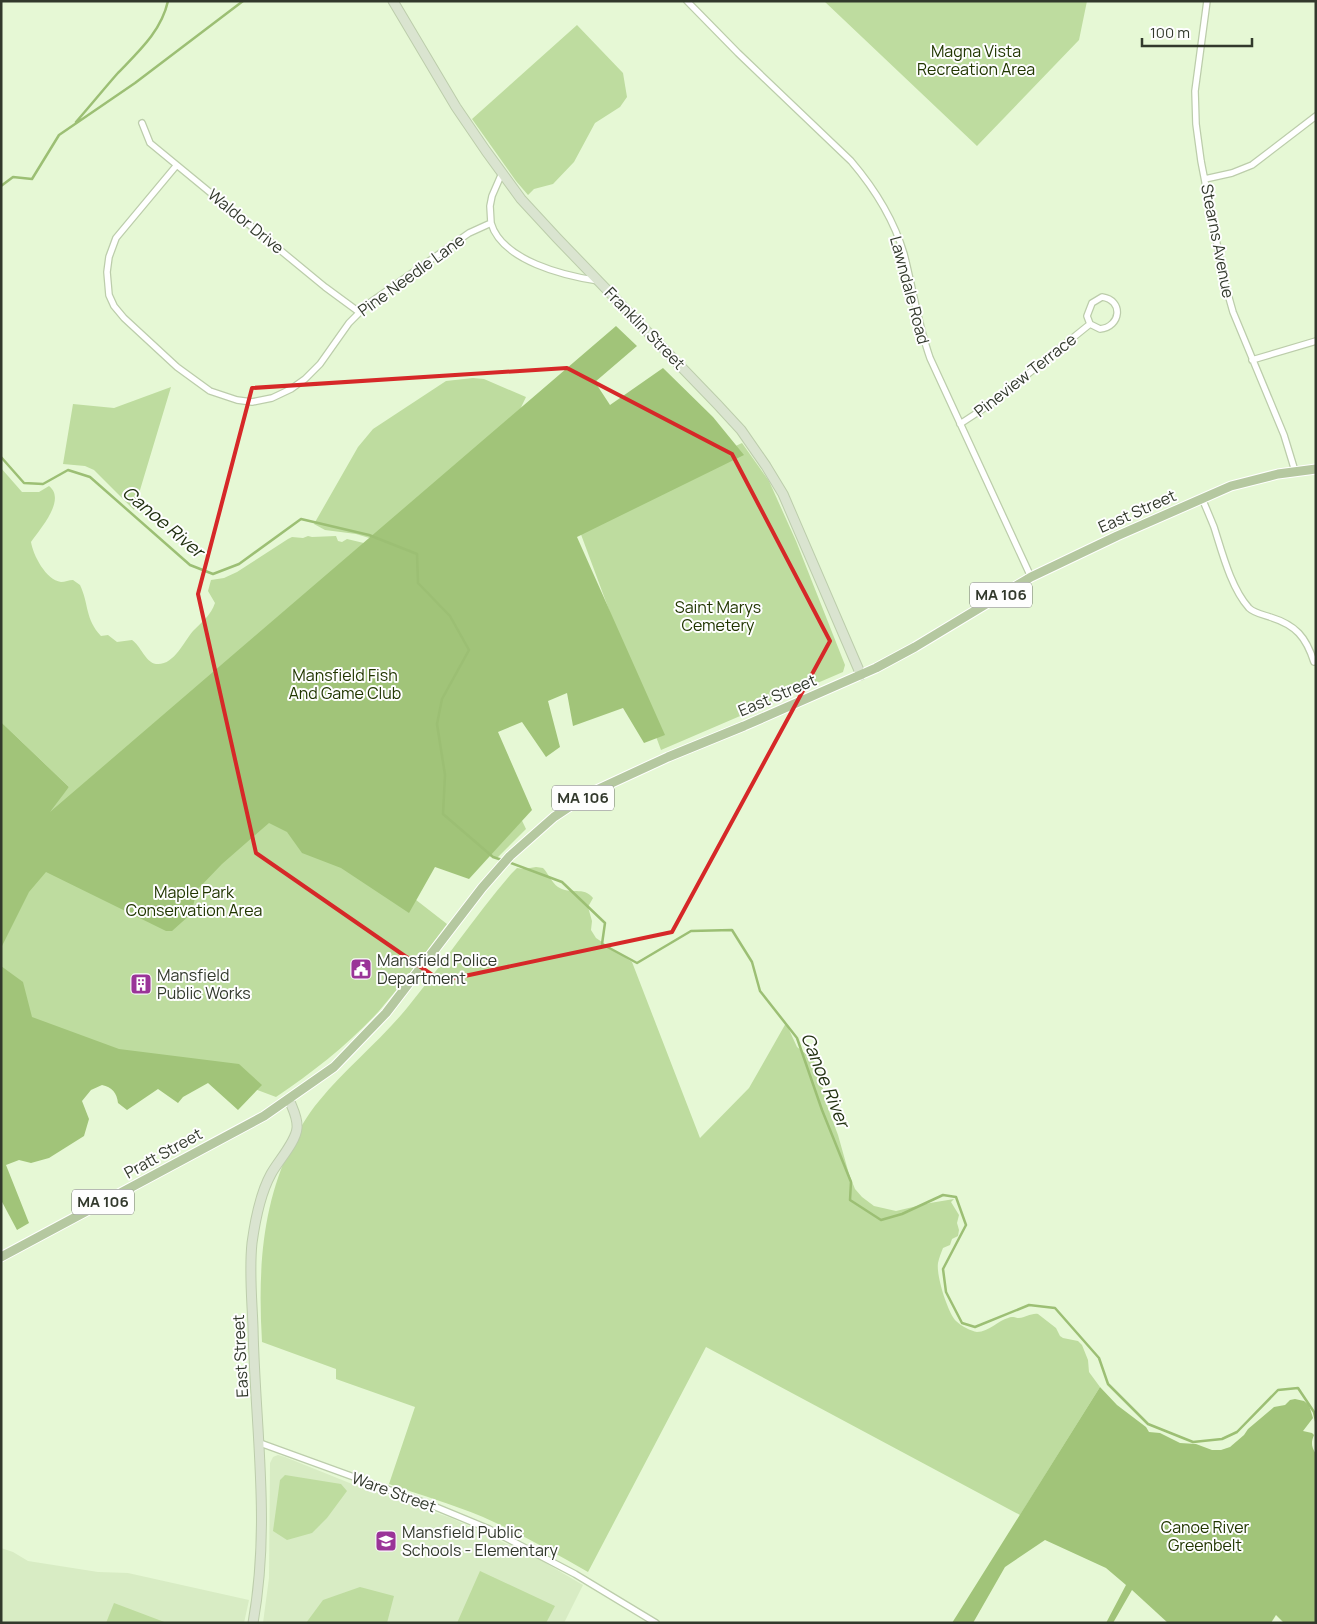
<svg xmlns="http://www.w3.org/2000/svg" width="1317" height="1624" font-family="Manrope,sans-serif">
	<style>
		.built { fill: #d8ecc4 }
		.green { fill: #bedc9f }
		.forest { fill: #a1c479 }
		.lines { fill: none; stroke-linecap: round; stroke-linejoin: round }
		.stream { stroke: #9cbf74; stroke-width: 2.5 }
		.street-casing { stroke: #bccdab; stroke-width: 8 }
		.secondary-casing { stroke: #bccdab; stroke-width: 11 }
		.primary-casing { stroke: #fff; stroke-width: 11 }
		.street { stroke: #fff; stroke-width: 5.5 }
		.secondary { stroke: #dae4d0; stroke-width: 9 }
		.primary { stroke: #b5c8a0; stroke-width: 9 }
		.marked { fill: none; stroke: #d62828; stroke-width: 4; stroke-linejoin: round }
		.labels { text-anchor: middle; stroke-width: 4; stroke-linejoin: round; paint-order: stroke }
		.shield { fill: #fefefe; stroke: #6f746b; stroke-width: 1 }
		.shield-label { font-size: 15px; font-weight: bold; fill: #32392c }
		.park-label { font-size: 16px; fill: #213600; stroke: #fefefe }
		.street-label { font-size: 16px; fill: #32392c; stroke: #fefefe }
		.poi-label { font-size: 16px; fill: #32392c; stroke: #fefefe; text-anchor: start }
		.water-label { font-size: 18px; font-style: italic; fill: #223111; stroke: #fefefe }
	</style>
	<rect width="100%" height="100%" fill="#e6f8d5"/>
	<!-- built -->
	<path class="built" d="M278,1455L285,1457L352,1484L451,1518L537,1558L583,1585L564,1623H263L269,1578L270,1463L273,1457Z
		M1,1548L13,1552L28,1561L98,1572L128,1573L249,1600L244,1623H1Z"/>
	<!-- green -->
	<path class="green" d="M824,1H1087L1079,40L977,146Z
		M577,25L623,73L627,97L620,107L595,123L574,162L553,184L534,189L528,195L516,181L472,119Z
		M473,378L484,379L526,397L502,447L493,760L526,829L497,858L489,856L357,854L447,924C425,953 403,983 379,1011C349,1044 313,1072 276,1097L201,1069L1,1073V867L69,787L1,722V468L22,492H39L49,486C67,500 39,530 31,542C33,555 46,580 61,582C65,582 69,580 73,580L80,585C89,604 85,619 101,636L108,635L117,642L132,640C141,646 145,662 156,664C174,666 184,641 193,631C202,622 211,615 215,603L208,591L211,580L224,578L237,572L288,539L292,537L303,538L308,536L312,537L336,536L338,541L342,542L347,539L368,544L386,543L356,534L325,530L314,524L358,447L373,429L446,381Z
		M171,387L134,510L94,470L85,466L63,464L73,404L114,408Z
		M742,443L769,481L796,541L845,665L843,672L661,750L576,521Z
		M536,867L543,868C548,873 552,883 558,887C570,895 584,886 593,898L588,907L592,921L591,930L596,938L632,962L700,1138L749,1088L786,1023L797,1047L811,1058L818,1066L826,1103L838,1135L849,1174L855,1189L862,1197L874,1206L896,1211L930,1203L954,1199L951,1202L959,1215L957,1223L959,1230L958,1236L952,1239L950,1245L943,1248C941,1253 939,1258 938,1263C936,1276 948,1313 956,1321C961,1326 971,1331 977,1332C989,1332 999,1320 1008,1318C1012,1316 1015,1318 1019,1318C1025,1318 1031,1313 1038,1314L1056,1328L1060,1336L1063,1338L1078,1341L1082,1345L1088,1360L1089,1372L1100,1387L1020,1515L706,1347L588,1572C554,1552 519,1533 483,1517C452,1504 420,1495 389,1484L415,1407L336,1379V1369L262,1342C258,1275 261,1208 291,1146C299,1130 307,1115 319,1101C346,1068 380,1041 407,1008C443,964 475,916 512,873L517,868L524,869Z
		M285,1475L341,1484L347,1491L327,1518L312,1533L287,1540L273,1531L280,1480Z
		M480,1571L555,1606L546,1623H457Z
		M360,1587L394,1596L387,1623H306L323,1600Z
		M114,1603L167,1623H106Z"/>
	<!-- forest -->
	<path class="forest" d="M616,326L637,346L595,382L610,405L663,368L713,417L744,455L577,537L665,735L644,743L623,708L573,726L567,693L548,701L560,747L546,757L522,722L498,732L532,810L469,879L435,867L409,913L341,868L302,853L287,832L269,823L222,864L197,890L191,914L172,931H166L46,872L29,892L1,948V722L69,787L50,812Z
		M1,966L23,982L32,1017L119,1049L239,1064L262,1085L238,1110L208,1083L183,1097L178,1103L158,1089L127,1110L118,1103C117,1093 112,1087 102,1085L91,1090L82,1101L89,1119L84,1136L49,1158L31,1163L19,1160L6,1165L29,1223L17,1230L1,1200Z
		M1100,1387L1117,1405L1146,1427L1149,1432L1160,1433L1180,1443L1196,1444L1212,1450H1221L1230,1447L1244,1435L1248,1429L1274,1407L1285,1405L1290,1400L1295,1399L1304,1401L1309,1405L1313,1418L1303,1431L1312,1433L1314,1435C1311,1442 1311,1447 1316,1454V1623H1284L1276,1615L1271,1623H1168L1132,1590L1113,1623H1106L1126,1585L1106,1568L1045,1540L1005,1567L973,1623H952Z"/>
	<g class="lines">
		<!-- stream -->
		<path class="stream" d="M76,122C90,106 103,90 117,74C138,52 161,32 168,1
			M1,186L13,177L32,179L59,135L135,83L243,1
			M1,457L24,483L43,484L68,470L90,477L190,565L213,574L239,564L301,519L369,535L417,554L418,583L450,616L469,650L442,699L437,724L445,775L443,814L493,857L502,860
			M508,862L562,882L605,923L602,944L637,963L691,931L732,930L752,962L760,991L797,1038L822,1110L851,1182L850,1200L881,1220L902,1214L943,1195L956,1197L966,1225L943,1269L946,1292L962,1323L975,1327L1029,1305L1055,1308L1099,1358L1108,1384L1148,1424L1193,1442L1222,1439L1237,1432L1278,1390L1298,1388L1314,1412L1316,1421"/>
		<!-- street casing -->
		<g class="street-casing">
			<path id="street" d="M687,1L738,53L851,161C874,188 894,220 904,254C913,289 918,324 930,358L1031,577
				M1207,1L1195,91L1196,124L1201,161L1224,280L1233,312L1284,435L1295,471
				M142,123L150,143L325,287L359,312
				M176,166L116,238L109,257L107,272L109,295L114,306L124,318L177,367L210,391L237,400L252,402L272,398L291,389L305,379L320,364L349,323L368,304L469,233L491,223L490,206L492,196L502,173
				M1205,179L1232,173L1252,165L1316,116
				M491,223C502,261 565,276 599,281
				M1252,360L1316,341
				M960,424L992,403L1090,324L1100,329C1121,327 1124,300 1102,297L1092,303L1087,316L1090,324
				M1202,498C1206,508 1210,517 1214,527C1222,552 1231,588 1249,608C1254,613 1264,615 1270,617C1296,625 1306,637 1314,662
				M260,1443L431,1505L489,1529L575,1574L656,1623"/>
		</g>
		<!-- secondary casing -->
		<g class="secondary-casing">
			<path id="secondary" d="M393,1L456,107L486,151L521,199L557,238L717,404L741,430L766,466L783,494L861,675
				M253,1623C271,1522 255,1428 253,1327C252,1300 249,1271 252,1243C255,1221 260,1194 271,1174C278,1161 296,1142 297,1128C298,1117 292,1108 289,1099"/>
		</g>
		<!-- primary casing -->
		<g class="primary-casing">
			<path id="primary" d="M1,1257L264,1116L334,1067L386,1013L482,888L510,856L554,817L590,793L668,757L744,726L876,668L915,647L1031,577L1117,536L1231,486L1278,474L1316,469"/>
		</g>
		<!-- street -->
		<use href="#street" class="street"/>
		<!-- secondary -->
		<use href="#secondary" class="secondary"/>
		<!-- primary -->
		<use href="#primary" class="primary"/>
	</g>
	<!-- marked area -->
	<path class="marked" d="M567,368L732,454L830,641L672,932L441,981L256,853L198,594L252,388Z"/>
	<!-- icons -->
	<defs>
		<g id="civic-square" transform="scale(1.125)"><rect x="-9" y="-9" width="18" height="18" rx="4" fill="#9a3498" stroke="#fefefe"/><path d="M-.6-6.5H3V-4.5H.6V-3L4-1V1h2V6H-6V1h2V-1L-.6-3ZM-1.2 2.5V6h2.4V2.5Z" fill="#fff"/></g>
		<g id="building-square" transform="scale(1.125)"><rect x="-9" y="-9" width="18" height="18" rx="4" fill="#9a3498" stroke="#fefefe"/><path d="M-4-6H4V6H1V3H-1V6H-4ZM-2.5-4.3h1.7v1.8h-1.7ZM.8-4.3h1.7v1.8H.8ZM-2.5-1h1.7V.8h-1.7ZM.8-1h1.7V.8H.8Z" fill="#fff"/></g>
		<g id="school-square" transform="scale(1.125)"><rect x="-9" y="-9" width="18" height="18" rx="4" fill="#9a3498" stroke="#fefefe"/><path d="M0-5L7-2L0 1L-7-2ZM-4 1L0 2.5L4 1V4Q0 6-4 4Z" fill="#fff"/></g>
	</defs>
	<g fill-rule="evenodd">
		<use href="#civic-square" x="361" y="969"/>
		<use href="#building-square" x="141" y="984"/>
		<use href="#school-square" x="386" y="1541"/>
	</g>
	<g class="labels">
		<!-- shield labels -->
		<g class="shield">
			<rect x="970" y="582.5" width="62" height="25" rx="4"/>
			<rect x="552" y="785.5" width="62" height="25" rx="4"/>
			<rect x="72" y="1189.5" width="62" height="25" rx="4"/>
		</g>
		<g class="shield-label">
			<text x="1001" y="600">MA 106</text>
			<text x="583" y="803">MA 106</text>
			<text x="103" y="1207">MA 106</text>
		</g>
		<!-- park labels -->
		<g class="park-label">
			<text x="976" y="57">Magna Vista<tspan x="976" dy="18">Recreation Area</tspan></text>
			<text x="718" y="613">Saint Marys<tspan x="718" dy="18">Cemetery</tspan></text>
			<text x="345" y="681">Mansfield Fish<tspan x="345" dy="18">And Game Club</tspan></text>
			<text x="194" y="898">Maple Park<tspan x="194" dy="18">Conservation Area</tspan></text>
			<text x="1205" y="1533">Canoe River<tspan x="1205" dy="18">Greenbelt</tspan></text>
		</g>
		<!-- street labels -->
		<g class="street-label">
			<text transform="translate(246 221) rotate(39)" y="6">Waldor Drive</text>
			<text transform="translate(1218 241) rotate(79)" y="6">Stearns Avenue</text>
			<text transform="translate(411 275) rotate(-36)" y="6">Pine Needle Lane</text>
			<text transform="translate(910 290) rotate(75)" y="6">Lawndale Road</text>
			<text transform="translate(645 328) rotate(46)" y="6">Franklin Street</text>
			<text transform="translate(1025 375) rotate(-38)" y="6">Pineview Terrace</text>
			<text transform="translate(1137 511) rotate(-24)" y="6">East Street</text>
			<text transform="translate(777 695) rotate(-23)" y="6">East Street</text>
			<text transform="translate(163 1153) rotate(-29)" y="6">Pratt Street</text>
			<text transform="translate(240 1356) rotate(-93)" y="6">East Street</text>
			<text transform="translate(394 1492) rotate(20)" y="6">Ware Street</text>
		</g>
		<!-- poi labels -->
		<g class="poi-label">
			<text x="377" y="966">Mansfield Police<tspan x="377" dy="18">Department</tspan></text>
			<text x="157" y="981">Mansfield<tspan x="157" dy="18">Public Works</tspan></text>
			<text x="402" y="1538">Mansfield Public<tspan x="402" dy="18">Schools - Elementary</tspan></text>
		</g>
		<!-- water labels -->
		<g class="water-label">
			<text transform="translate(163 522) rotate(40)" y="6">Canoe River</text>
			<text transform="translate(825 1080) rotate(68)" y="6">Canoe River</text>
		</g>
	</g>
	<!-- border -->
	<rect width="1317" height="1624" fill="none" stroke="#32392c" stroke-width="5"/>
	<!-- scale -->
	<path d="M1142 38v8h110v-8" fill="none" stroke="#32392c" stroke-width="2.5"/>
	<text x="1150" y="38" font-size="15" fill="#32392c" stroke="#fefefe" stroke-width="4" paint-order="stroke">100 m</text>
</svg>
